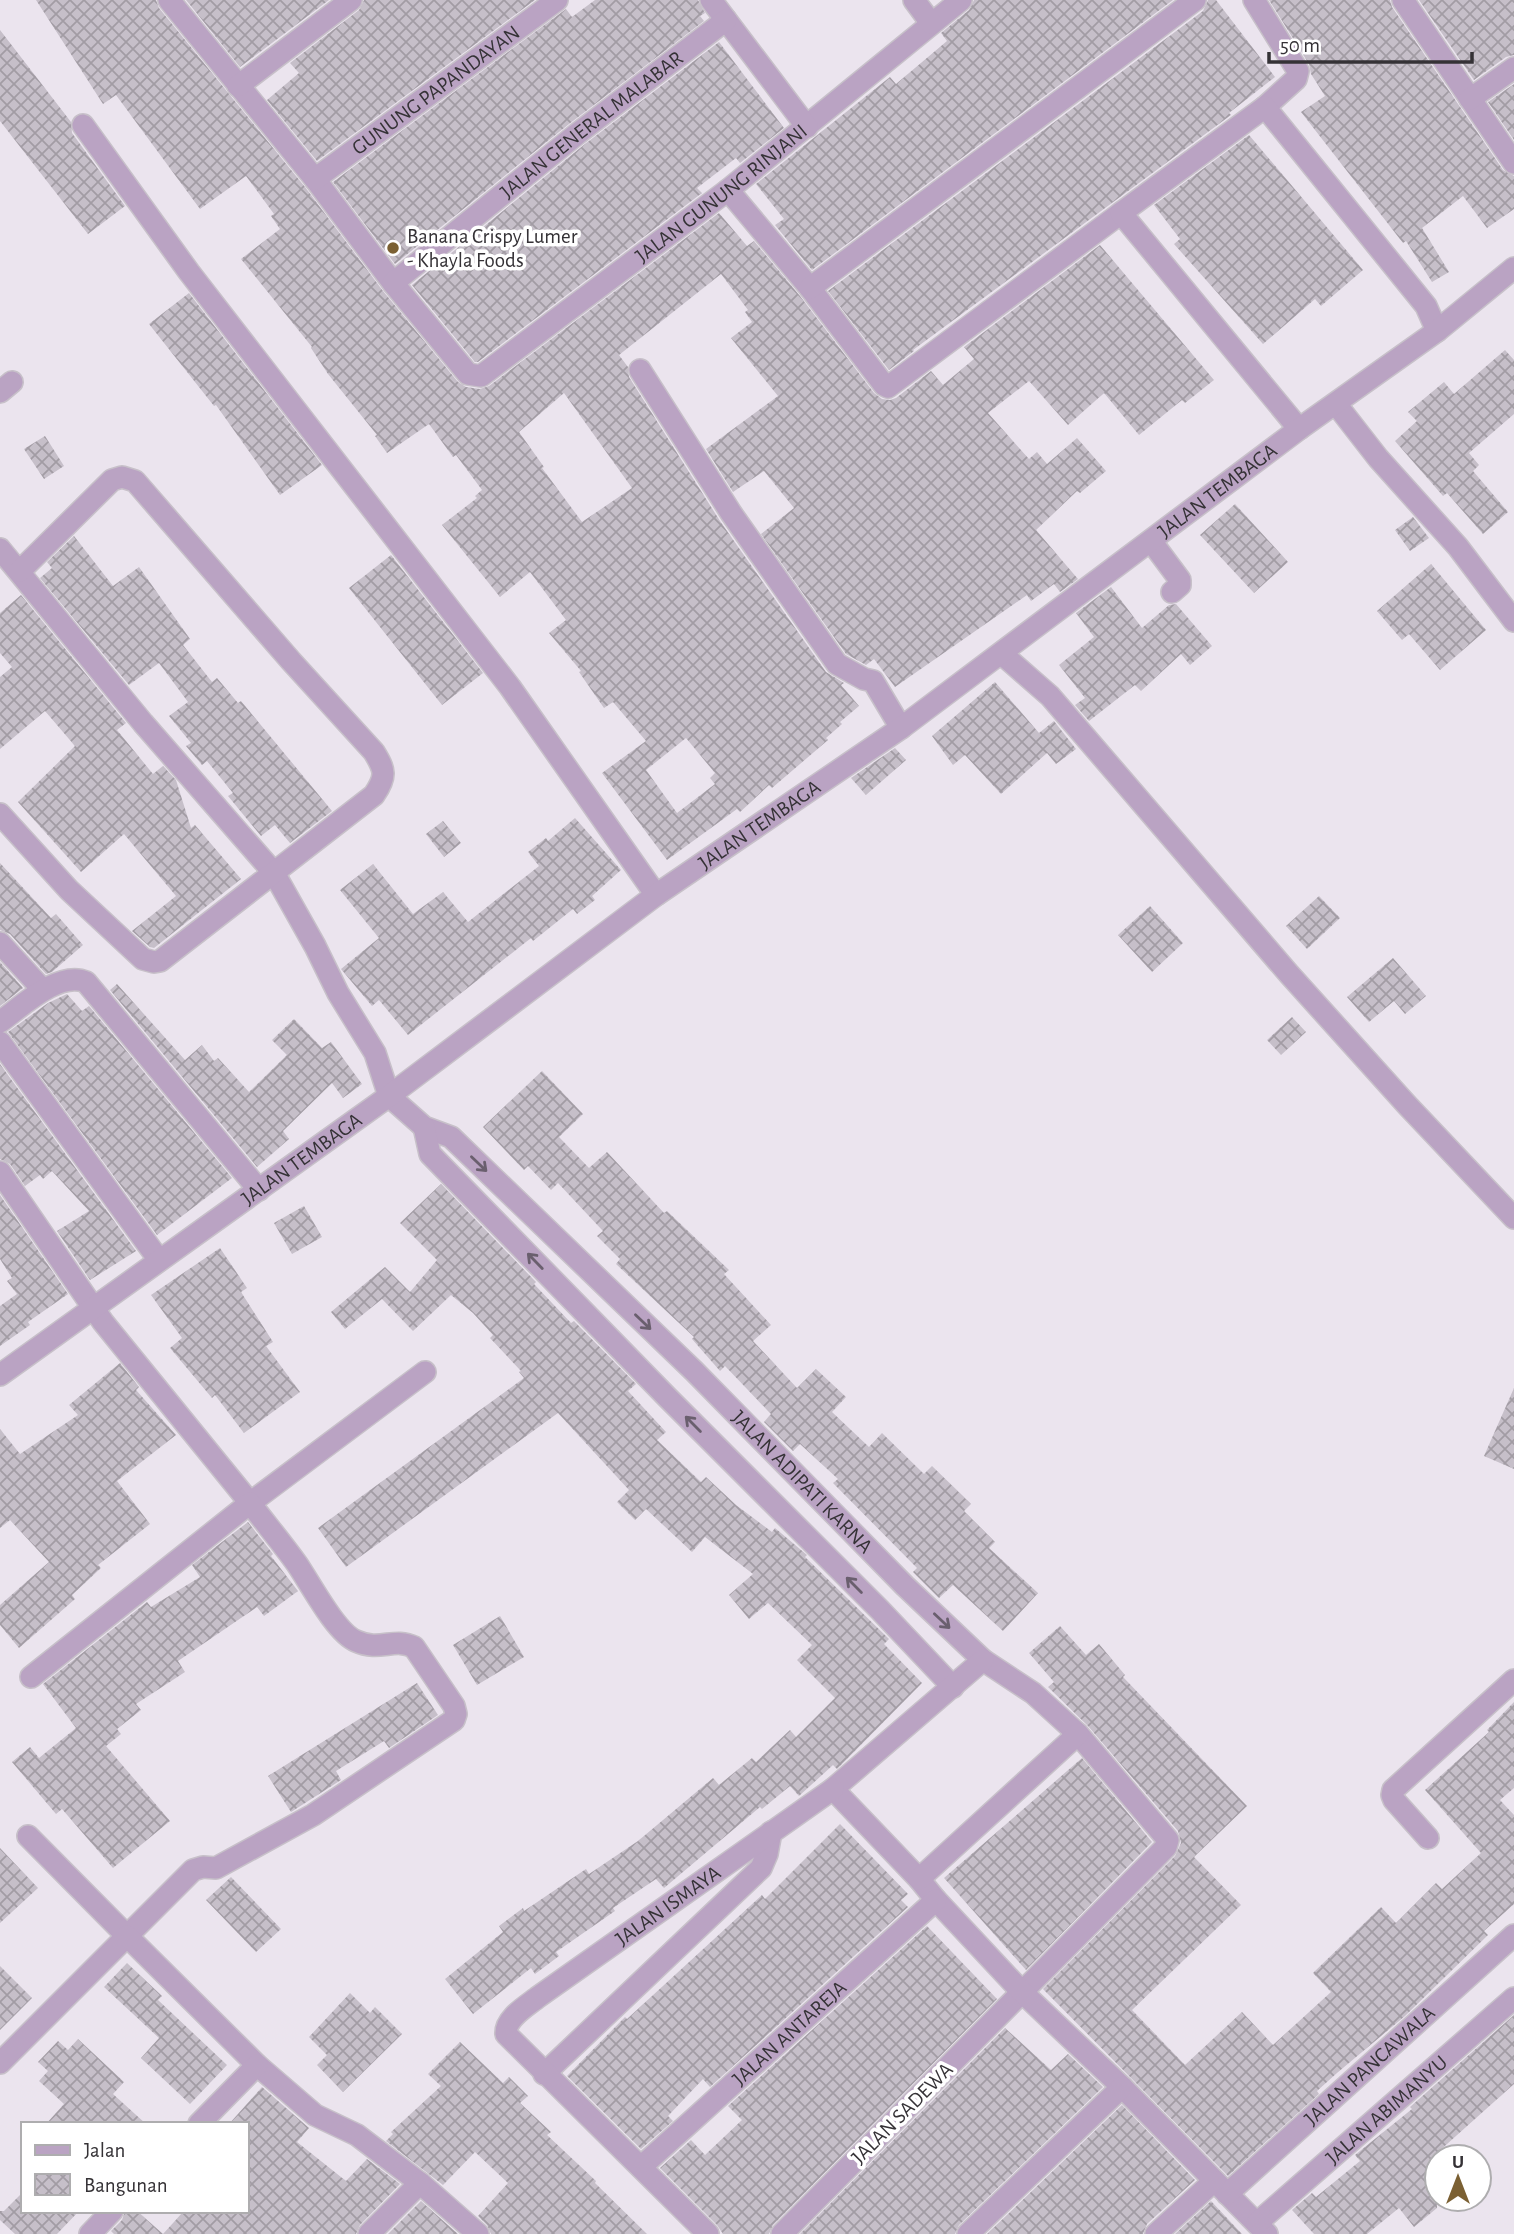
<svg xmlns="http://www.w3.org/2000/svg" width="1514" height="2234" font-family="'Alegreya Sans',sans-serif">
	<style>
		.building { fill: url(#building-cross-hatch); fill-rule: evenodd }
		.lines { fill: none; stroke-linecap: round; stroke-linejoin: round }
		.street-casing { stroke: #c7c0c9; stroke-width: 24 }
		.street { stroke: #baa3c3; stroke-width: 21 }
		.oneway { stroke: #6a5f6e }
		.poi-dot { fill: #7b6033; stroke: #fff; stroke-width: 2.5 }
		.labels { text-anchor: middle; stroke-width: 7; stroke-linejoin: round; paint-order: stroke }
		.street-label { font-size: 21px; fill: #353236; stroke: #fff }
		.poi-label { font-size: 21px; fill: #353236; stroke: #fff; text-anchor: start }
	</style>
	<defs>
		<pattern id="building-cross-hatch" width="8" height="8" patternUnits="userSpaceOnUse" patternTransform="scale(1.75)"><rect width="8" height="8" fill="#c6bfc9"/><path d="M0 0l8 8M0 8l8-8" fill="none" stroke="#a29ca4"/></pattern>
	</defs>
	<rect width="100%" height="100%" fill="#ebe4ee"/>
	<!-- building -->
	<path class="building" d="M36,0H156L159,8L305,187L383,291L458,382L466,387L480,389L489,386L719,213L747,246L754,241L800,296L874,393L882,399L890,400L896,398L931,371L943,385L974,359L964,347L1100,245L1214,380L1185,403L1182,400L1139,435L1104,393L1068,425L1029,381L988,413L1029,459L1037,452L1047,464L1077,438L1106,471L1080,493L1077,491L1036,530L1078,579L1060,592L1054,584L1031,601L1027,595L895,687L874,659L866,665L846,654L761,534L794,508L764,471L733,492L706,449L778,396L731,338L752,322L745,312L748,310L721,274L619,355L628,367L629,377L720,521L826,672L844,683L841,685L859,706L840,722L842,724L826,738L828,740L772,788L769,785L740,812L737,809L667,860L602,773L646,741L613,702L604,708L579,672L581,671L549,633L566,620L530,572L500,597L442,525L477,498L475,496L482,490L456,455L453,457L429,424L387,453L375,436L377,435L328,374L311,348L312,347L241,259L280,229L271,216L274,214L246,176L200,209L116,95L103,104ZM564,393L632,488L582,522L542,468L544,467L519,432ZM686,738L715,773L710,778L715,784L677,813L646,770Z
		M186,0H329L240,67Z
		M364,0H535L317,161L267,100L299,73L290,63L359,10Z
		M595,0H698L705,13L700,16L704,21L569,124L395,264L333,182L566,9L572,17Z
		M974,0H1173L812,270L775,225L784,219L756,184L890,77L896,84L947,41L941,33L969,10Z
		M1208,0H1216L1275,77L1229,113L1231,115L913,350L914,351L889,370L828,291L1203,11Z
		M1269,0H1390L1392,7L1503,170L1514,176V209L1487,228L1463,196L1422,228L1449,272L1432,282L1406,241L1403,243L1301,112L1325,96L1311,74L1309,64Z
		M1419,0H1514V55L1506,57L1474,80Z
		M0,30L71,122L72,133L125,206L88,234L0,121Z
		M719,42L784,128L740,163L736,158L697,188L702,193L478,362H475L412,285L585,144Z
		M1514,84V140L1488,102Z
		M1249,135L1363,270L1321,306L1315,299L1263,344L1174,244L1180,239L1154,205Z
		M189,293L322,465L280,495L216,405L214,406L149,324Z
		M1505,350L1514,360V414L1469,453L1479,465L1473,471L1508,512L1483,534L1447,493L1443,496L1395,441L1417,421L1408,412L1444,382L1454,394Z
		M45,436L64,466L44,479L24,449Z
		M1235,504L1288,562L1254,593L1200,535Z
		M1413,517L1429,538L1410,551L1395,530Z
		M74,536L113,586L139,567L190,639L183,645L212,682L217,678L238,703L241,701L332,811L290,843L275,825L261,836L228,796L233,793L207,761L202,765L186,746L191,743L169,716L188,702L159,663L129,685L40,578L52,568L47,562Z
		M391,555L483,673L442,705L349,588Z
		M1431,564L1486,630L1440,670L1409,634L1402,640L1377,611Z
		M1111,587L1142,628L1169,605L1176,604L1212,646L1190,665L1181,654L1141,691L1135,685L1089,721L1075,705L1085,698L1059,665L1094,637L1076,613Z
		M21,595L126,723L117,730L153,774L163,766L176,780L191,828L195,825L241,879L154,948L150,947L132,931L176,896L124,834L81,872L18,802L75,746L45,711L0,749V677L12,667L0,653V613Z
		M995,682L1039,733L1054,721L1076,749L1056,764L1047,753L1001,794L965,755L953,765L932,736Z
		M895,748L906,760L866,795L851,778Z
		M575,818L621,870L592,896L595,900L577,914L573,909L533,941L531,938L408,1035L379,1000L372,1006L341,969L379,938L340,890L373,864L413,914L443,892L468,922L539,866L528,852L546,838L548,841Z
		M443,821L461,843L444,857L426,834Z
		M0,863L51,918L56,914L83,945L52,972L46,974L10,934L0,930Z
		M1319,896L1340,918L1307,949L1286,926Z
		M1150,906L1183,943L1152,972L1118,935Z
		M1393,958L1426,996L1405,1014L1394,1001L1369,1022L1347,997Z
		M0,962L23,988L0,1006Z
		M117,984L185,1060L202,1045L214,1061L218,1058L249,1092L287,1055L272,1040L294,1019L322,1048L331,1042L362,1084L343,1098L332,1083L283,1131L289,1139L257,1167L110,990Z
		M67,994L82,1011L89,1006L232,1178L157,1235L8,1032L48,1003Z
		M1292,1017L1306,1032L1281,1055L1267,1040Z
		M0,1064L136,1251L90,1280L57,1231L89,1211L52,1171L43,1179L40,1175L25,1186L10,1164L0,1159Z
		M542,1071L583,1114L559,1137L589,1168L607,1152L664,1213L667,1211L729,1270L724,1274L771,1325L753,1341L797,1388L816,1369L846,1397L832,1412L869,1447L882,1433L924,1474L932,1466L971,1504L964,1511L995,1542L989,1548L1038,1593L1003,1631L953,1585L939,1598L913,1572L917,1568L833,1483L838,1479L800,1444L793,1451L764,1422L771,1414L725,1366L720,1371L692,1339L694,1337L616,1264L620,1259L597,1236L603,1231L558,1183L551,1190L528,1166L524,1170L483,1127Z
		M441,1184L536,1282L534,1284L571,1323L574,1321L636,1384L628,1391L666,1432L657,1440L701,1482L706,1477L736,1505L772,1532L775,1528L807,1555L805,1557L889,1639L884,1644L922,1683L845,1761L837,1769L833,1765L799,1796L790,1786L762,1809L760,1807L664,1888L656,1879L613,1908L615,1911L556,1952L559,1956L535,1974L531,1968L473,2014L445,1979L503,1932L499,1926L523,1908L524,1911L586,1869L589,1874L638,1841L713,1778L719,1785L752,1758L756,1762L790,1730L796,1737L835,1698L797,1660L812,1645L768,1603L749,1619L729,1595L753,1574L705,1537L692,1552L646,1509L635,1520L617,1502L629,1490L558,1413L346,1567L318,1528L524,1378L519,1372L521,1371L490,1338L493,1335L473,1313L451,1295L413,1331L382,1299L345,1329L331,1312L385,1267L410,1292L437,1260L400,1223Z
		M0,1195L68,1294L28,1322L30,1325L0,1346V1306L17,1294L7,1281L12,1278L0,1259Z
		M304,1206L322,1237L292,1254L274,1223Z
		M220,1248L247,1288L241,1292L273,1342L266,1346L300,1392L244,1433L215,1395L212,1398L170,1348L182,1338L151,1295Z
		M120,1363L139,1387L136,1390L176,1435L117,1481L150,1524L98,1565L101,1568L72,1595L75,1599L19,1648L0,1625V1605L49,1562L10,1520L0,1528V1429L20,1454L78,1415L69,1405Z
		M1514,1388V1469L1484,1456Z
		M248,1522L273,1554L271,1556L298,1591L264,1616L257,1607L178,1661L185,1672L136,1704L141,1710L117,1729L121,1734L106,1746L170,1821L113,1868L62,1809L56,1814L12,1762L30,1747L39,1758L76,1728L43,1684L147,1602L151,1607L200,1577L192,1565Z
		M500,1616L524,1657L477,1685L453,1645Z
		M1060,1626L1086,1655L1099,1644L1125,1675L1123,1677L1247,1806L1194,1857L1241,1905L1132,2010L1185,2065L1242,2012L1273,2045L1331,1992L1313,1973L1381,1907L1396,1923L1436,1883L1442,1889L1481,1853L1425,1790L1489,1732L1487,1730L1514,1702V1788L1500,1800L1514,1815V1904L1484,1931L1488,1935L1405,2016L1337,2073L1317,2091L1319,2094L1228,2176L1043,1989L1175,1856L1181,1843L1178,1831L1088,1726L1048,1687L1054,1682L1029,1653Z
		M417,1683L438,1715L389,1748L384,1741L336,1771L341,1780L291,1812L268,1776Z
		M1082,1758L1152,1842L1026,1970L944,1878Z
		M840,1824L908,1894L901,1900L908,1907L710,2087L703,2079L668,2116L673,2121L641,2149L567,2076L625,2017L627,2019L762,1895L765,1899Z
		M0,1848L38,1888L0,1923Z
		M231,1877L281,1929L256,1952L206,1900Z
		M927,1926L997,1999L773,2225L769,2234H723L717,2225L660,2168L691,2140L705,2155L742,2120L728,2106Z
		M127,1963L162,1996L158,2000L227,2065L190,2104L141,2058L159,2038L104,1987Z
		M0,1966L32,1998L0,2030Z
		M350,1993L370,2013L375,2007L402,2034L343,2092L317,2065L327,2055L309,2037Z
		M1514,2015V2084L1437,2153V2208L1414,2227L1399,2208L1367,2234H1314L1292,2210L1312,2193L1316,2197L1360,2161L1355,2155L1412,2109L1410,2107Z
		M1005,2028L1051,2070L1068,2054L1103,2087L959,2225L955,2234H800Z
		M78,2039L124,2082L113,2094L146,2124H46L64,2104L39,2081L48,2071L38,2062L58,2041L68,2050Z
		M460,2042L503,2083L509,2077L528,2096L520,2103L551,2132L547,2135L596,2181L595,2183L647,2234H491L487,2225L478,2216L508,2183L475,2152L443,2185L386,2141L393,2134L391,2132L441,2086L428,2074Z
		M262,2087L309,2128L297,2142L346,2181L367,2159L400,2184L360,2225L356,2234H114L111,2231L122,2220L125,2211H137L163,2234L184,2211H247V2124H229Z
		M1122,2105L1195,2180L1147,2224L1143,2234H987Z
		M23,2192V2211H79L57,2234H15L0,2220V2211H4Z
		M421,2201L458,2234H388Z
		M1211,2201L1242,2234H1175Z"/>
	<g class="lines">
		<!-- street casing -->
		<g class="street-casing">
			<g id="street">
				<path id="s1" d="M169,0L315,179L393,283L468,374L481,376L728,190L961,0"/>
				<path d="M711,0L807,127"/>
				<path d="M914,0L931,23"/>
				<path d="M1254,0L1298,71L1296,79L1265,107"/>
				<path d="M1403,0L1514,163"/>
				<path d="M238,86L351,0"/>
				<path d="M1470,99L1514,68"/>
				<path d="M83,125L189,272L510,687L656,895"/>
				<path id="s2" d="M315,179L557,0"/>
				<path d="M728,190L810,288L884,385L888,387L1121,213"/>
				<path id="s3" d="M393,283L577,134L726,20"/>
				<path d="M810,288L1195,0"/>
				<path d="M640,370L731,513L837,664L864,679L873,681L901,728"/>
				<path d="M0,392L12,382"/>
				<path d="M1336,404L1378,458L1458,547L1514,621"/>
				<path d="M1299,429L1121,213L1265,107L1426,306L1437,331"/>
				<path d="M1151,541L1180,580V585L1172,592"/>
				<path id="s4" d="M0,549L143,723L274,873L315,946L338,993L375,1053L389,1096L424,1127L451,1137L694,1371L905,1586L983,1660L1033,1693L1078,1734L1168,1840L1166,1847L782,2234"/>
				<path d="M1002,654L1050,696L1289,974L1407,1105L1514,1218"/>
				<path d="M0,814L69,890L143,959L154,962L160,961L374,795C387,776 385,770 374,752L291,661L135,481L122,477L112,480L20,571"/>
				<path d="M0,943L43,990"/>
				<path d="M0,1022C21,1007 59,970 86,982L259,1190"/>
				<path d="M0,1042L159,1260"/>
				<path d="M424,1127L430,1154L667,1397L880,1610L953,1687"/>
				<path d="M0,1172L103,1322L250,1503L425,1372"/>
				<path id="s5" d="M0,1375L389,1096L656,895L901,728L1299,429L1437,331L1514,268"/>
				<path d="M983,1660L833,1789L919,1879L936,1900L1021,1991L1122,2087L1267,2234"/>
				<path d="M28,1836L127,1936L193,1870L203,1867L216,1868L313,1815L454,1720L456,1714L454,1706L414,1647C394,1637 380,1652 356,1641C336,1633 310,1583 297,1564C282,1543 265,1523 250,1503L31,1677"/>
				<path d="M1428,1838L1394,1800L1392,1795L1393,1790L1514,1680"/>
				<path d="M919,1879L1078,1734"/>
				<path d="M0,2063L127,1936L257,2065L315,2115L357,2135L420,2183L478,2234"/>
				<path d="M544,2074L761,1868L767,1854L771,1832"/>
				<path d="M199,2124L257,2065"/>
				<path id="s6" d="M641,2167L936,1900"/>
				<path id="s7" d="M1227,2194L1514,1935"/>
				<path id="s8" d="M1257,2223L1514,1998"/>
				<path d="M90,2234L112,2211"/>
				<path d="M369,2234L420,2183"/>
				<path id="s9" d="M708,2234L506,2034C505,2018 527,2006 538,1997L833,1789"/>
				<path d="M968,2234L1122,2087"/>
				<path d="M1156,2234L1214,2181"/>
			</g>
		</g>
		<!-- street -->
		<use href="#street" class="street"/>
	</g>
	<!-- one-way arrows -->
	<defs><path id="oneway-shaft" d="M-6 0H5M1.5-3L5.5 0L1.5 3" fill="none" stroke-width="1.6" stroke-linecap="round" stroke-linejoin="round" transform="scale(1.75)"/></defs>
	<g class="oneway">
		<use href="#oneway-shaft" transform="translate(479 1164) rotate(44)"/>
		<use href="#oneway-shaft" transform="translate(535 1261) rotate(-134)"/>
		<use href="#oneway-shaft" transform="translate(643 1322) rotate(44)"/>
		<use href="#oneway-shaft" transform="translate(693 1424) rotate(-135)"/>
		<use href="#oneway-shaft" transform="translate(854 1585) rotate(-135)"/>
		<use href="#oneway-shaft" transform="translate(942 1621) rotate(43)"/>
	</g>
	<!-- markers -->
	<circle class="poi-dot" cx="393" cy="248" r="7"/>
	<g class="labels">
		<!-- street labels -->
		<g class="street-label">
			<text dy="7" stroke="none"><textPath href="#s2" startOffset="150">GUNUNG PAPANDAYAN</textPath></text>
			<text dy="7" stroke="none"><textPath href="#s3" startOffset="254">JALAN GENERAL MALABAR</textPath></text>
			<text dy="7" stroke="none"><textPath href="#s1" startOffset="794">JALAN GUNUNG RINJANI</textPath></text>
			<text dy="7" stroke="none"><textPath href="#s5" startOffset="1505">JALAN TEMBAGA</textPath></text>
			<text dy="7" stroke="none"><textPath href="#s5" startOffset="938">JALAN TEMBAGA</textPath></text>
			<text dy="7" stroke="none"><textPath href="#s5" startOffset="371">JALAN TEMBAGA</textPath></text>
			<text dy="7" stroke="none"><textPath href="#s4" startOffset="1244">JALAN ADIPATI KARNA</textPath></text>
			<text dy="7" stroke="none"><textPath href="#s9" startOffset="494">JALAN ISMAYA</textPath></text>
			<text dy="7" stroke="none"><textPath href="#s6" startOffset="200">JALAN ANTAREJA</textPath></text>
			<text dy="7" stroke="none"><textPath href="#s7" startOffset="192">JALAN PANCAWALA</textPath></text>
			<text dy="7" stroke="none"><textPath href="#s8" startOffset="172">JALAN ABIMANYU</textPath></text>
			<text transform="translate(902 2113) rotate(-45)" y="7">JALAN SADEWA</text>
		</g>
		<!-- poi labels -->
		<g class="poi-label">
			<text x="407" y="243">Banana Crispy Lumer<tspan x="407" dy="24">- Khayla Foods</tspan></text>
		</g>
	</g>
	<!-- legend -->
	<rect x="21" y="2122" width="228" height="91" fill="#ffffff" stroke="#aeadaf" stroke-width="2"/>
	<rect x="35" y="2145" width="35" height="10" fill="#baa3c3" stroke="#aeadaf" stroke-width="2"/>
	<text x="84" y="2157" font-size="21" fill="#353236">Jalan</text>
	<rect x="35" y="2174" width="35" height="21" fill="url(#building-cross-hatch)" stroke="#aeadaf" stroke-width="2"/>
	<text x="84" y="2192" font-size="21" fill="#353236">Bangunan</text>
	<!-- north arrow -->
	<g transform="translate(1458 2178)"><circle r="33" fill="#ffffff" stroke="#aeadaf" stroke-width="2"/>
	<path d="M0-5L12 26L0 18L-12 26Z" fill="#7b6033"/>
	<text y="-10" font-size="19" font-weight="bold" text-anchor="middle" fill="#353236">U</text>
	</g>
	<!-- scale -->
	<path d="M1269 52v10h203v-10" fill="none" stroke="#353236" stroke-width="3.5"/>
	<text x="1280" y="52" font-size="21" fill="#353236" stroke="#ffffff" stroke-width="5" paint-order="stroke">50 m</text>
</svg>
